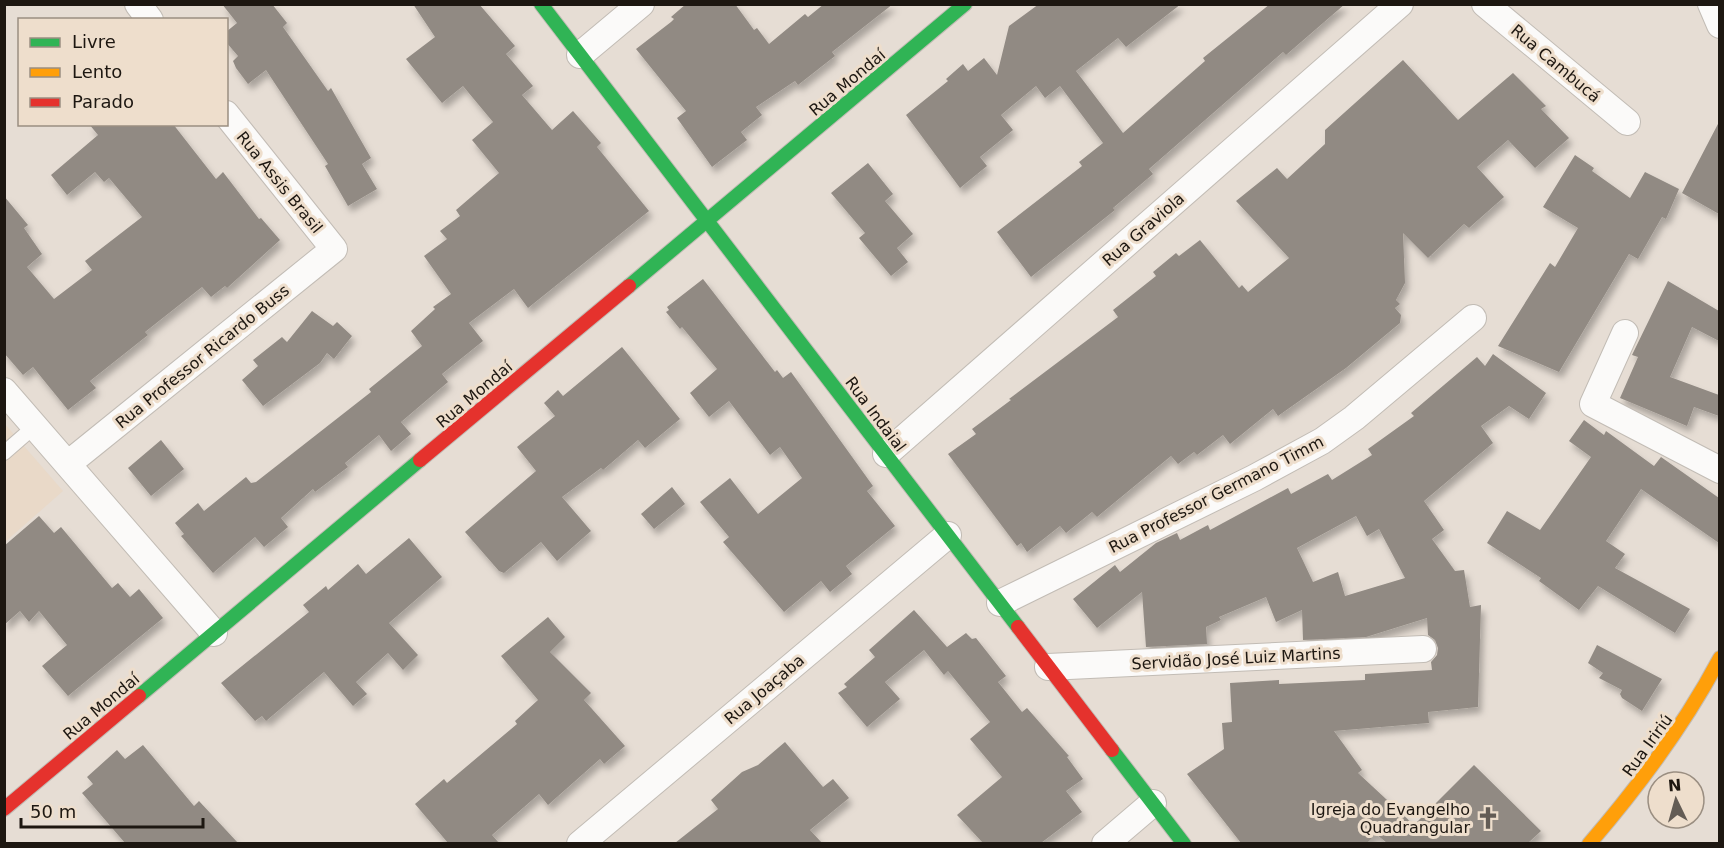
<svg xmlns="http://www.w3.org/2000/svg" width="1724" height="848" font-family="'DejaVu Sans',sans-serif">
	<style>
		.built { fill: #e9d9c8 }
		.building { fill: #918a83; fill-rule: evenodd; filter: url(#shadow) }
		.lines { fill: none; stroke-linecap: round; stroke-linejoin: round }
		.lane-casing { stroke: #c2bcb5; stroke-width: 16 }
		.street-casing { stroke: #c2bcb5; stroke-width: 28 }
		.fast-casing { stroke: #c2bcb5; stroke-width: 16 }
		.slow-casing { stroke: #c2bcb5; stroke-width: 16 }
		.jam-casing { stroke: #c2bcb5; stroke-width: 16 }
		.lane { stroke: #fbfaf9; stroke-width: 14 }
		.street { stroke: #fbfaf9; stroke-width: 26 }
		.fast { stroke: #30b455; stroke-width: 14 }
		.slow { stroke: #ff9f0a; stroke-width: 14 }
		.jam { stroke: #e5322d; stroke-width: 14 }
		.labels { text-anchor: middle; stroke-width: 6; stroke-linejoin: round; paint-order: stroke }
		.street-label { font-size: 16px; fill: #1d1711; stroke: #eedecc }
		.poi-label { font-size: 16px; fill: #1d1711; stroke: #eedecc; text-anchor: end }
	</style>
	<defs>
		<filter id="shadow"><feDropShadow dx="3.5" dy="6" stdDeviation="3" flood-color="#0004"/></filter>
	</defs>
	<rect width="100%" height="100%" fill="#e6ddd4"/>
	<!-- built -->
	<path class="built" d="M4,423L63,491L5,542H4Z"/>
	<!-- building -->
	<path class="building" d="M222,4H272L287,23L283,27L328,91L331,88L371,158L362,164L377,189L348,206L325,166L328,164L266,70L248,84L236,68L233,61L238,56L226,42V32L237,23Z
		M413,4H479L515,46L506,54L533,86L522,95L552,130L573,111L601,143L597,147L649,211L528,308L514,289L469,323L483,341L442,374L448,382L401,422L411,434L391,451L379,435L345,463L348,467L315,492L313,489L281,518L288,527L264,547L255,537L213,573L181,536L184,534L175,523L198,503L204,511L246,477L251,483L256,482L371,392L369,389L422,346L411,331L435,309L433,307L451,294L424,256L447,239L440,231L460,216L456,210L499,173L472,140L493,122L463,86L442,103L406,59L435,37Z
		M686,4H735L754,30L757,28L769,44L805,14L808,17L824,4H893L832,52L835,56L798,85L795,81L756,107L762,115L741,132L747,140L712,167L677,118L686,111L636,49L671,22L674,19L671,17Z
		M1039,4H1181L1126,47L1118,38L1076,71L1123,133L1205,61L1203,58L1270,4H1345L1286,55L1283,52L1149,169L1153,174L1113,208L1115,210L1031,277L997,232L1082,166L1079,162L1103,143L1060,86L1045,98L1036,86L1001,115L1013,130L980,157L987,166L960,188L906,115L948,81L946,79L963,64L968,71L984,58L997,75L1009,26Z
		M1403,60L1458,120L1513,73L1546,106L1541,109L1569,138L1535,168L1508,140L1477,167L1504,197L1469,228L1464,224L1428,258L1403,233L1405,283L1396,300L1400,304L1395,308L1401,315L1400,323L1346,368L1278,416L1273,409L1230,444L1223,435L1197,455L1194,452L1178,464L1171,456L1097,517L1092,512L1066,533L1060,526L1027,552L1021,543L1017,546L948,454L976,434L972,429L1011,400L1009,399L1118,317L1113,310L1156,276L1153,272L1176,253L1179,256L1200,240L1239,288L1242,285L1248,292L1289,258L1236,201L1277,168L1287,179L1325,144V130Z
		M1719,122V214L1682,193Z
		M89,124H173L216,179L223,172L259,219L261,218L280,240L227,288L225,286L211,297L202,287L145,332L148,335L90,381L96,388L68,410L33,367L23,375L4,353V196L28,225L24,228L42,254L27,267L54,299L92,270L85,261L142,217L109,178L104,182L95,172L67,195L51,175L98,135Z
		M1575,155L1594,168L1592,171L1630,198L1645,172L1679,189L1666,219L1662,217L1638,259L1629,254L1559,372L1498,346L1550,263L1555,267L1578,228L1543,207Z
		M868,163L893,194L885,201L913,234L897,248L908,262L891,276L859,238L865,233L831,193Z
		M703,279L775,372L777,370L783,378L791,372L873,486L867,491L895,526L846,566L852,574L830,592L821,581L784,612L723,542L729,537L700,502L730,478L758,514L802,478L780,447L770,455L729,401L709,417L690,393L717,369L682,327L680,329L666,312L669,310L667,307Z
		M1668,281L1719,311V341L1692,327L1670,377L1719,395V416L1694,407L1687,426L1620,398L1638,357L1632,355Z
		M312,311L333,326L337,322L352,336L334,359L327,353L320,363L263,406L242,380L258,366L253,360L282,337L287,342Z
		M622,347L680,419L645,448L638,440L603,470L601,468L562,497L591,531L557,561L541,542L504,573L499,571L465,532L536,471L517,447L555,416L544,403L558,390L563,396Z
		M1493,354L1546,393L1529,419L1509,406L1481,426L1493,443L1424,501L1444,530L1432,539L1455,571L1464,570L1470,607L1481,605L1478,707L1428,712L1429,723L1334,731L1362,770L1358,773L1414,825L1474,765L1541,831L1528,843H1387L1376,834L1367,843H1241L1187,774L1224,749L1222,723L1232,722L1230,683L1279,680V684L1365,680V674L1432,670L1431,662L1437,655L1438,648L1435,640L1428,635L1427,618L1366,637L1303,640L1302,610L1276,622L1266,597L1219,617L1221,620L1206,627L1207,644L1146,647L1142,592L1097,628L1073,599L1115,565L1120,572L1156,543L1177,533L1180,540L1208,525L1210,530L1288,488L1291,494L1328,474L1332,480L1372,455L1368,449L1414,416L1411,413L1477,357L1485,366ZM1356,516L1367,536L1379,529L1405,578L1345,596L1338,572L1313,582L1297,548Z
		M1584,420L1604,435L1606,431L1654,466L1661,457L1719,498V543L1641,489L1606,541L1625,554L1615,568L1690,609L1675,633L1598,586L1579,610L1539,581L1541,578L1487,543L1507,511L1540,530L1591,457L1569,441Z
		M161,440L184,469L151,496L128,468Z
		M672,487L685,504L654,529L641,514Z
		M39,516L54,533L61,527L112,588L118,583L130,597L139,589L163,618L68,696L42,666L67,645L39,611L29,622L20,611L4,625V546Z
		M409,538L442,577L389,623L418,655L403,670L388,653L356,682L367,694L353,706L324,672L266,721L262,716L255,721L221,683L309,612L303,605L326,586L328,590L358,564L366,574Z
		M914,610L947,647L966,633L972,639L976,638L1006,676L998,682L1022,712L1027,708L1069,756L1067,757L1083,779L1066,791L1082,812L1041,843H983L957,815L1002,777L970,739L990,722L948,671L944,675L924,650L885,682L900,699L867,727L838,693L847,687L844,684L875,657L869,650Z
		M548,617L565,637L550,652L591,693L584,700L625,746L604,764L600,759L548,805L539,794L492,835L499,843H448L415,804L444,779L447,783L517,724L515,721L538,700L501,656Z
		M1597,645L1662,679L1642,711L1622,698L1620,694L1622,690L1599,678L1603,673L1588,663Z
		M785,742L823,787L833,779L849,798L810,830L822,843H675L718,809L711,800L742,772L758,765Z
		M143,745L194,806L199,801L238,843H125L82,793L93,784L87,777L117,750L125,759Z"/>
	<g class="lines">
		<!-- lane casing -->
		<g class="lane-casing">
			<path id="lane" d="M4,453L35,426"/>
		</g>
		<!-- street casing -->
		<g class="street-casing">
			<path id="street" d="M138,4L150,20
				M1485,4L1627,122
				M1711,4L1720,25
				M580,55L641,4
				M1625,333L1593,404L1720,470
				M4,391L214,633
				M886,454L1400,4
				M69,463L334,249L226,114
				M1000,603L1254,478L1322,441L1354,418L1473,318
				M1048,667L1423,649
				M580,844L948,535
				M1105,844L1153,803"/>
		</g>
		<!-- fast casing -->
		<g class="fast-casing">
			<path id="fast" d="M541,4L1018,627
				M629,286L965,4
				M139,696L420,460
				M1112,750L1184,844"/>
		</g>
		<!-- slow casing -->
		<g class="slow-casing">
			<path id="slow" d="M1589,844C1639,786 1684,726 1720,658"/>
		</g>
		<!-- jam casing -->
		<g class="jam-casing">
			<path id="jam" d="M420,460L629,286
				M1018,627L1112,750
				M4,809L139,696"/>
		</g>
		<!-- lane -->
		<use href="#lane" class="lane"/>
		<!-- street -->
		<use href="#street" class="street"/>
		<!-- fast -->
		<use href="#fast" class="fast"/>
		<!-- slow -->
		<use href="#slow" class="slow"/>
		<!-- jam -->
		<use href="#jam" class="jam"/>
	</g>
	<!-- icons -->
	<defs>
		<g id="church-bare" transform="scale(1.8)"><path d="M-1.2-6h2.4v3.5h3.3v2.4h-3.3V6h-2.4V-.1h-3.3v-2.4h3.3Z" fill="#635c55" stroke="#eedecc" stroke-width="2.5" paint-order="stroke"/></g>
	</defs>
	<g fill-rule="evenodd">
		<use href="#church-bare" x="1488" y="818"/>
	</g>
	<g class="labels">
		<!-- street labels -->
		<g class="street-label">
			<text transform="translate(1556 63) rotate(40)" y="6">Rua Cambucá</text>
			<text transform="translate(847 82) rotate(-40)" y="6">Rua Mondaí</text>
			<text transform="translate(280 182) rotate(51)" y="6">Rua Assis Brasil</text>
			<text transform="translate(1143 229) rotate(-41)" y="6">Rua Graviola</text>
			<text transform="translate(202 356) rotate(-39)" y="6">Rua Professor Ricardo Buss</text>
			<text transform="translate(474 394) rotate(-40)" y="6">Rua Mondaí</text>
			<text transform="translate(876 414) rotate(53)" y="6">Rua Indaial</text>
			<text transform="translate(1216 494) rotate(-27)" y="6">Rua Professor Germano Timm</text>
			<text transform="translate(1236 658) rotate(-3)" y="6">Servidão José Luiz Martins</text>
			<text transform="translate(764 689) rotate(-40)" y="6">Rua Joaçaba</text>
			<text transform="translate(101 706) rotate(-40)" y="6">Rua Mondaí</text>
			<text transform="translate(1647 745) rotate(-54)" y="6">Rua Iririú</text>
		</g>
		<!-- poi labels -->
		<g class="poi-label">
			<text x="1470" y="815">Igreja do Evangelho<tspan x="1470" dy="18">Quadrangular</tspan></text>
		</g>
	</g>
	<!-- border -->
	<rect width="1724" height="848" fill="none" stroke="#1d1711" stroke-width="12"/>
	<!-- legend -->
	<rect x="18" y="18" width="210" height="108" fill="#eedecc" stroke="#9a8e81" stroke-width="1.5"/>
	<rect x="30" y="38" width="30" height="9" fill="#30b455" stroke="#9a8e81" stroke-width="1.5"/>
	<text x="72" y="48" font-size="18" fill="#1d1711">Livre</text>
	<rect x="30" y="68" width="30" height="9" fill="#ff9f0a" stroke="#9a8e81" stroke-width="1.5"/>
	<text x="72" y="78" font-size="18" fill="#1d1711">Lento</text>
	<rect x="30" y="98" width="30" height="9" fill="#e5322d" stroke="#9a8e81" stroke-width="1.5"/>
	<text x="72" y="108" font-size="18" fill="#1d1711">Parado</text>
	<!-- north arrow -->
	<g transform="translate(1676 800) rotate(355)"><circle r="28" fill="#eedecc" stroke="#9a8e81" stroke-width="1.5"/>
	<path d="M0-4.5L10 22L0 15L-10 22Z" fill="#635c55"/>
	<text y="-9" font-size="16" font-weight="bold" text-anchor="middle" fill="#1d1711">N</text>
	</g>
	<!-- scale -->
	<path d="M21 818v9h182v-9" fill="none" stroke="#1d1711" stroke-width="3"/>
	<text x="30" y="818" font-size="18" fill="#1d1711" stroke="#eedecc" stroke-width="4.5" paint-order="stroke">50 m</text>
</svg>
